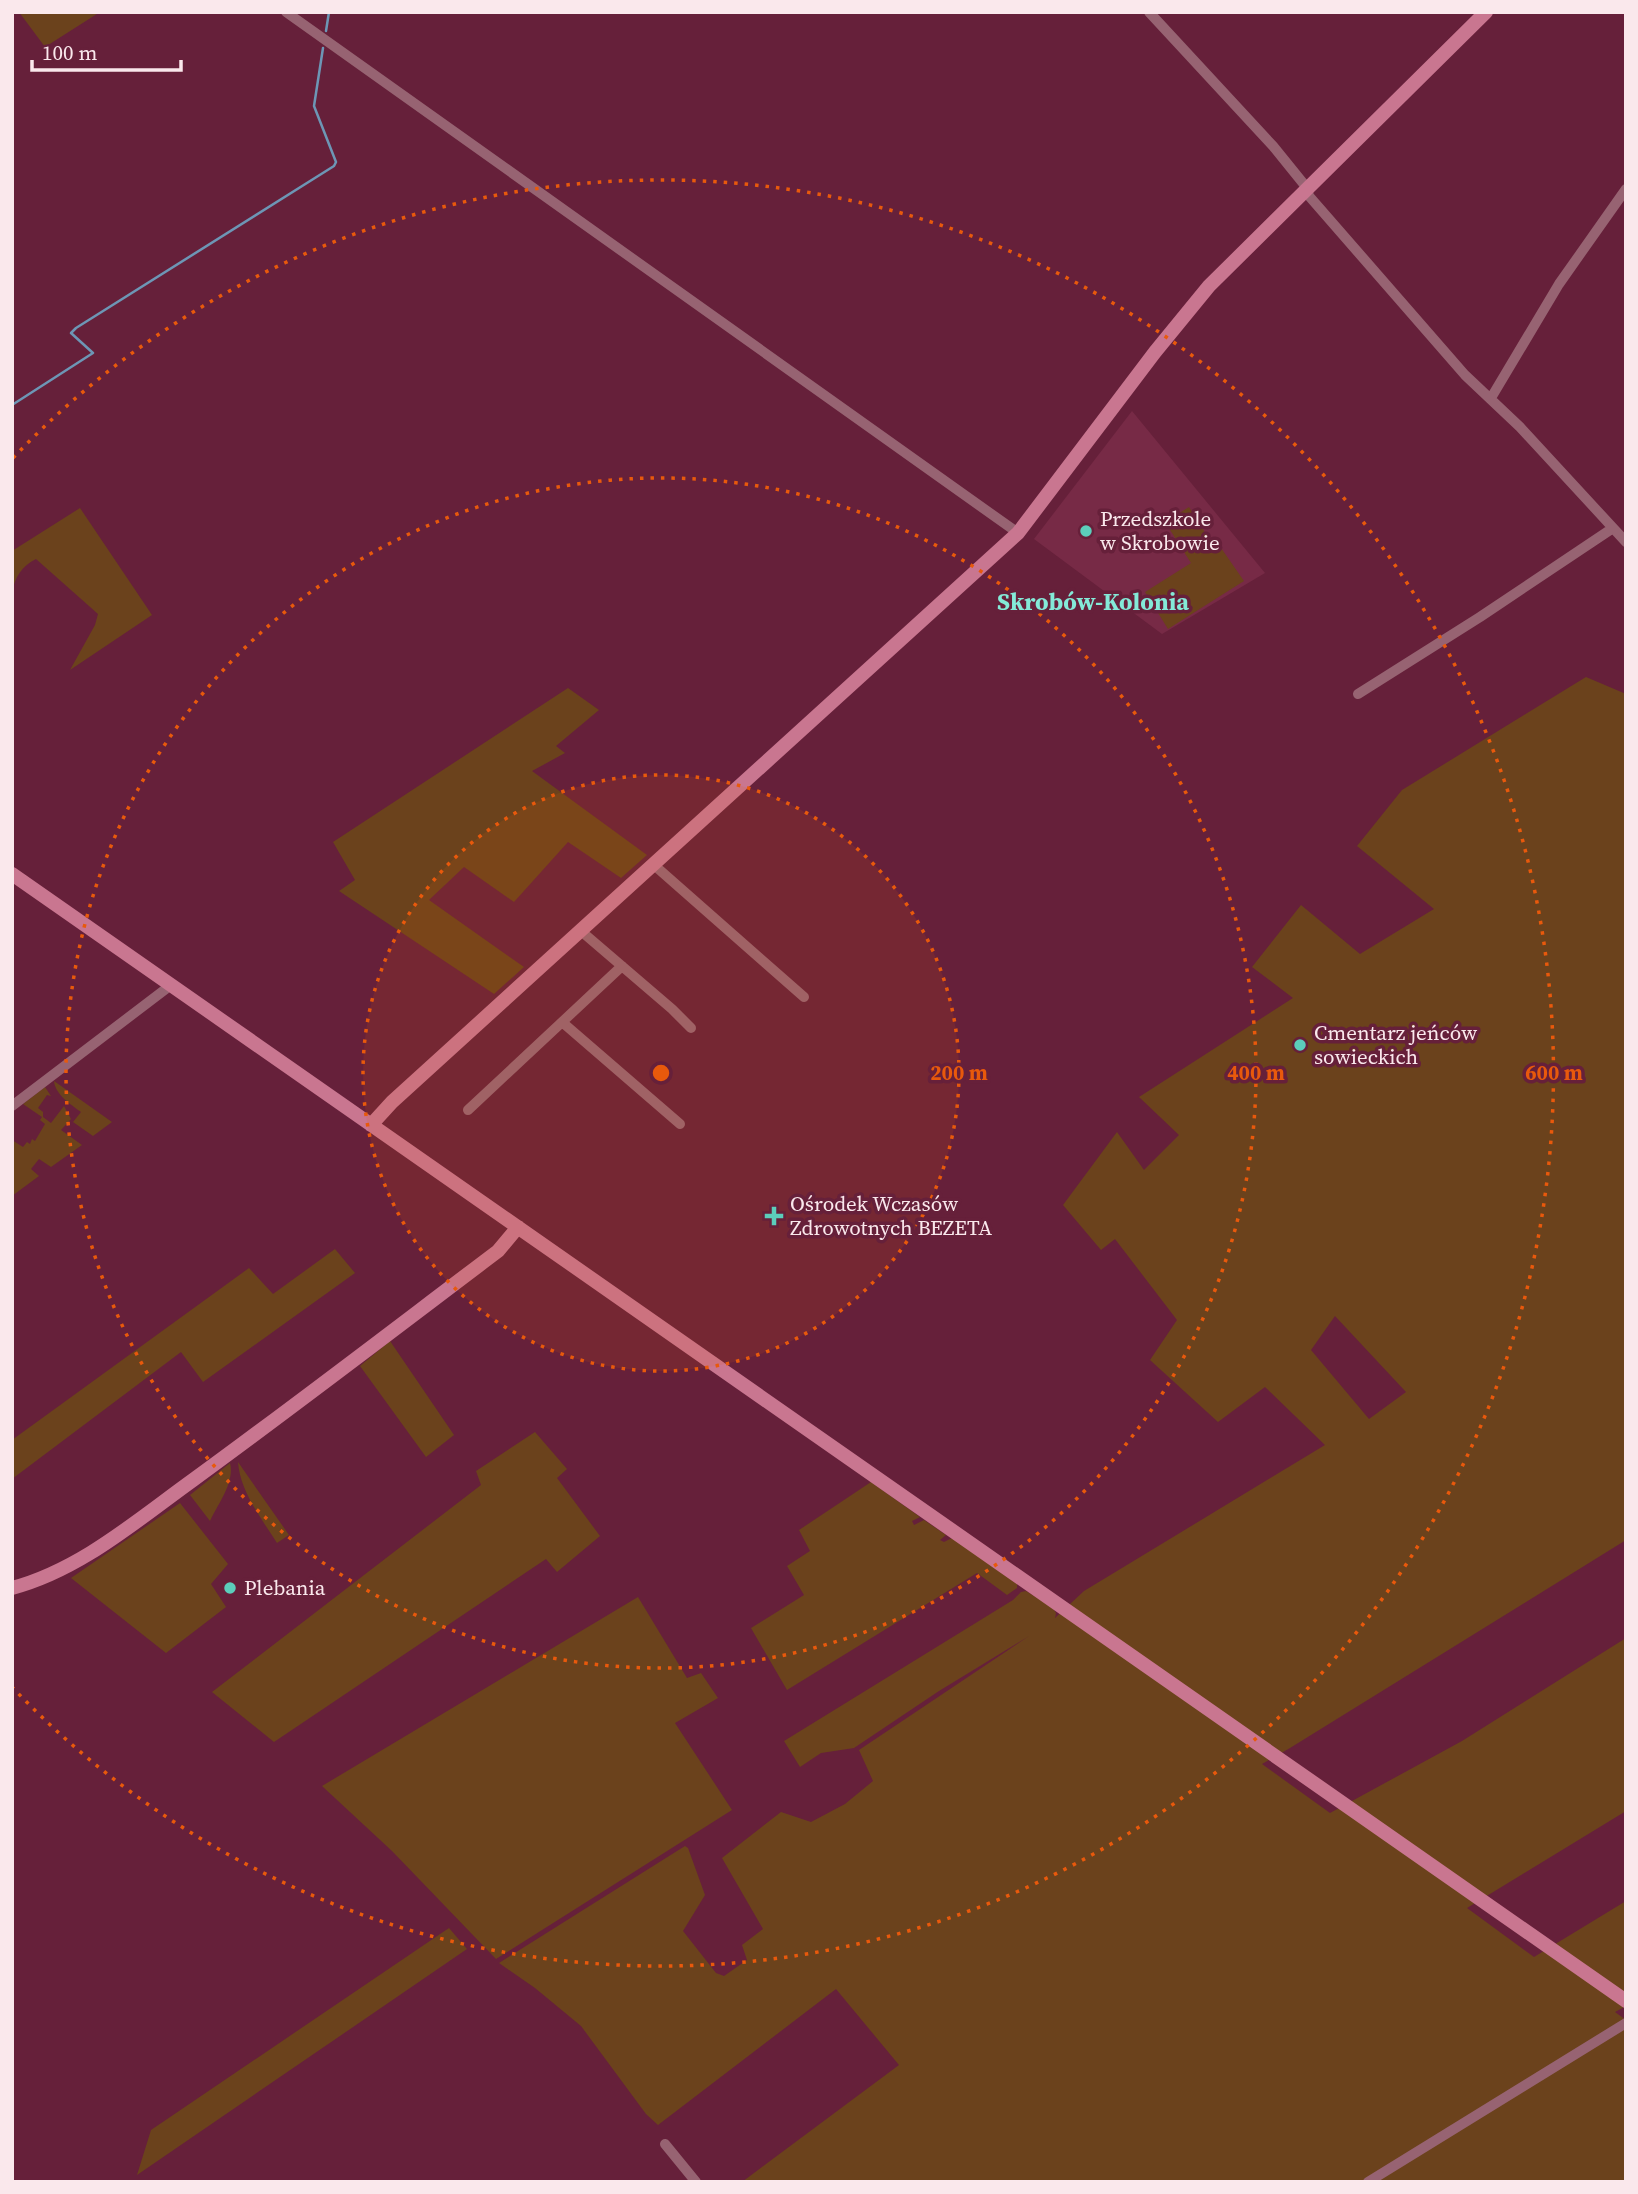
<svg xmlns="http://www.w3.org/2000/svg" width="1638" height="2194" font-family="'Source Serif 4',serif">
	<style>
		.built { fill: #772a46 }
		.green { fill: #6b421c; fill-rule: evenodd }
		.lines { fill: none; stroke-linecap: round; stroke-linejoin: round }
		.stream { stroke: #6d96b5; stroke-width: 2.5 }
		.street { stroke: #976372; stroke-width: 10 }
		.secondary { stroke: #c97690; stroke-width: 14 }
		.ring { fill: none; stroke: #e8590c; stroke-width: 3.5; stroke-dasharray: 3.5 7 }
		.poi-dot { fill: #5ccebb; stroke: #66203a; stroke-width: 2.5 }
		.labels { text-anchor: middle; stroke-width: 7; stroke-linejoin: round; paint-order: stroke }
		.poi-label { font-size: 21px; fill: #fae8ec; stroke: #66203a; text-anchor: start }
		.quarter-label { font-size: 24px; font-weight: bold; fill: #84ead8; stroke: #66203a }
		.centre { fill: #e8590c; stroke: #66203a; stroke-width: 3.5 }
		.ring-label { font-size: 21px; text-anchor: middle; font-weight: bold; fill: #e8590c; stroke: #66203a; stroke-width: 7; stroke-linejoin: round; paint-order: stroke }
	</style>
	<rect width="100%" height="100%" fill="#66203a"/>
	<!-- built -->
	<path class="built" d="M1132,411L1265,573L1162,634L1034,539Z"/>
	<!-- green -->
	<path class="green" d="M19,12H100L45,47Z
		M1189,507L1214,547L1219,545L1244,581L1168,629L1145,592L1191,563L1165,522Z
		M80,508L152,615L70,670L95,625L98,614L36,559C22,566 15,577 12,592V551Z
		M1586,677L1626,694V1540L1290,1748L1262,1764L1330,1813L1462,1741L1626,1638V1811L1467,1908L1534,1957L1626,1901V2006L1615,2012L1626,2020V2182H742L899,2065L836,1989L658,2125L646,2114L581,2026L535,1988L499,1963L685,1846L688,1848L705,1895L683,1931L716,1973L724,1976L747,1960L742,1945L763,1929L722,1858L781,1812L811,1822L845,1804L873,1781L859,1750L1029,1636L939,1691L854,1748L821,1753L800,1767L784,1741L1013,1600L1021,1592L1026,1591L1052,1607L1056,1613L1055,1618L1084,1591L1325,1445L1265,1387L1218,1422L1150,1360L1177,1320L1115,1239L1101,1250L1063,1205L1117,1132L1144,1170L1179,1135L1139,1097L1293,998L1252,967L1301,905L1360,954L1434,909L1357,846L1402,790ZM1335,1316L1406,1392L1369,1419L1311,1350Z
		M568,688L599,710L556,746L565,753L532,771L647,855L621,878L568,842L514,902L464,867L429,900L524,967L494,994L339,891L355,880L333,842Z
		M54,1081L112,1122L93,1136L73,1122L81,1112C70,1104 55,1094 54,1081Z
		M45,1087L51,1096L47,1095L38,1108L43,1112V1117L51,1123L64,1106L71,1119L61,1130L82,1145L51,1167L39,1159L31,1169L39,1176L12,1196V1140L23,1147L27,1142L30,1144L32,1139L35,1141L45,1124L40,1120L42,1117L23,1104Z
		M335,1249L355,1273L203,1382L181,1352L12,1479V1440L249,1268L273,1294Z
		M390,1341L454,1435L426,1457L360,1366Z
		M535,1432L567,1469L557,1478L600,1536L557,1572L546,1559L274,1742L212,1692L481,1485L476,1471Z
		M238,1462L289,1535L277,1543C261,1518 240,1491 238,1462Z
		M230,1463C235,1482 218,1504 210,1521L190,1495Z
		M871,1482L920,1517L912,1521L914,1525L924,1520L946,1535L940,1540L944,1542L952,1538L1017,1584V1588L1007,1595L977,1573L787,1690L751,1628L804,1595L787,1566L810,1551L799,1530Z
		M180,1503L228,1564L211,1584L226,1607L166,1653L71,1578Z
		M638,1597L687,1678L701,1673L718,1698L675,1723L732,1810L496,1959L392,1851L322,1786Z
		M449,1928L467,1949L137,2175L151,2130Z"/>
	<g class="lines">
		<!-- stream -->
		<path class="stream" d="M326,31L329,12
			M12,405L93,353L71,333L76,328L334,166L336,162L314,106L323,48"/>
		<!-- street -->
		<path class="street" d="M286,12L1018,533
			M1149,12L1273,146L1307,188L1309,196L1465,375L1520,427L1626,542
			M1491,398L1559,284L1626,189
			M1358,694L1480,617L1613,528
			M654,865L804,997
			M581,931L672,1009L691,1028
			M562,1022L680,1124
			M12,1106L171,985
			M468,1110L622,966
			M665,2144L696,2182
			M1368,2182L1626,2023"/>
		<!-- secondary -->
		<path class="secondary" d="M12,874L1626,2001
			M371,1125L392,1102L1018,533L1155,352L1209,286L1486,12
			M12,1588C80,1570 136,1521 193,1480C296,1405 396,1328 498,1251L518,1227"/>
	</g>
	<!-- distance rings -->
	<circle cx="661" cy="1073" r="298" fill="#e8590c" fill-opacity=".12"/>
	<g class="ring">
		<circle cx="661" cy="1073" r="298"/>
		<circle cx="661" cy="1073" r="595"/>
		<path d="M13 458A893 893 0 1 1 13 1688"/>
	</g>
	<!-- markers -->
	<g class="poi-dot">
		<circle cx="1086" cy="531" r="7"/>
		<circle cx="1300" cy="1045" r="7"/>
		<path d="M770.5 1205.5h7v7h7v7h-7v7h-7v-7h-7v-7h7z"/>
		<circle cx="230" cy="1588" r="7"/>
	</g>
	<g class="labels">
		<!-- poi labels -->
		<g class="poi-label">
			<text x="1100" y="526">Przedszkole<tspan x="1100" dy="24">w Skrobowie</tspan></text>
			<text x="1314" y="1040">Cmentarz jeńców<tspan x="1314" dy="24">sowieckich</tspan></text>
			<text x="790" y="1211">Ośrodek Wczasów<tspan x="790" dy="24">Zdrowotnych BEZETA</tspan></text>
			<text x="244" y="1595">Plebania</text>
		</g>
		<!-- quarter labels -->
		<g class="quarter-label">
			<text x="1093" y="610">Skrobów-Kolonia</text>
		</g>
	</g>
	<circle cx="661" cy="1073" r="10" class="centre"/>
	<g class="ring-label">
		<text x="959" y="1080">200 m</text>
		<text x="1256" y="1080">400 m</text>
		<text x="1554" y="1080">600 m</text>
	</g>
	<!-- border -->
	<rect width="1638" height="2194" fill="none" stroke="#fae8ec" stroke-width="28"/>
	<!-- scale -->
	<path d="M32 60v10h149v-10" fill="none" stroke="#fae8ec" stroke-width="3.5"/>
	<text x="42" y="60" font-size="21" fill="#fae8ec" stroke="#66203a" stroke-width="5" paint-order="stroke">100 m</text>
</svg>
